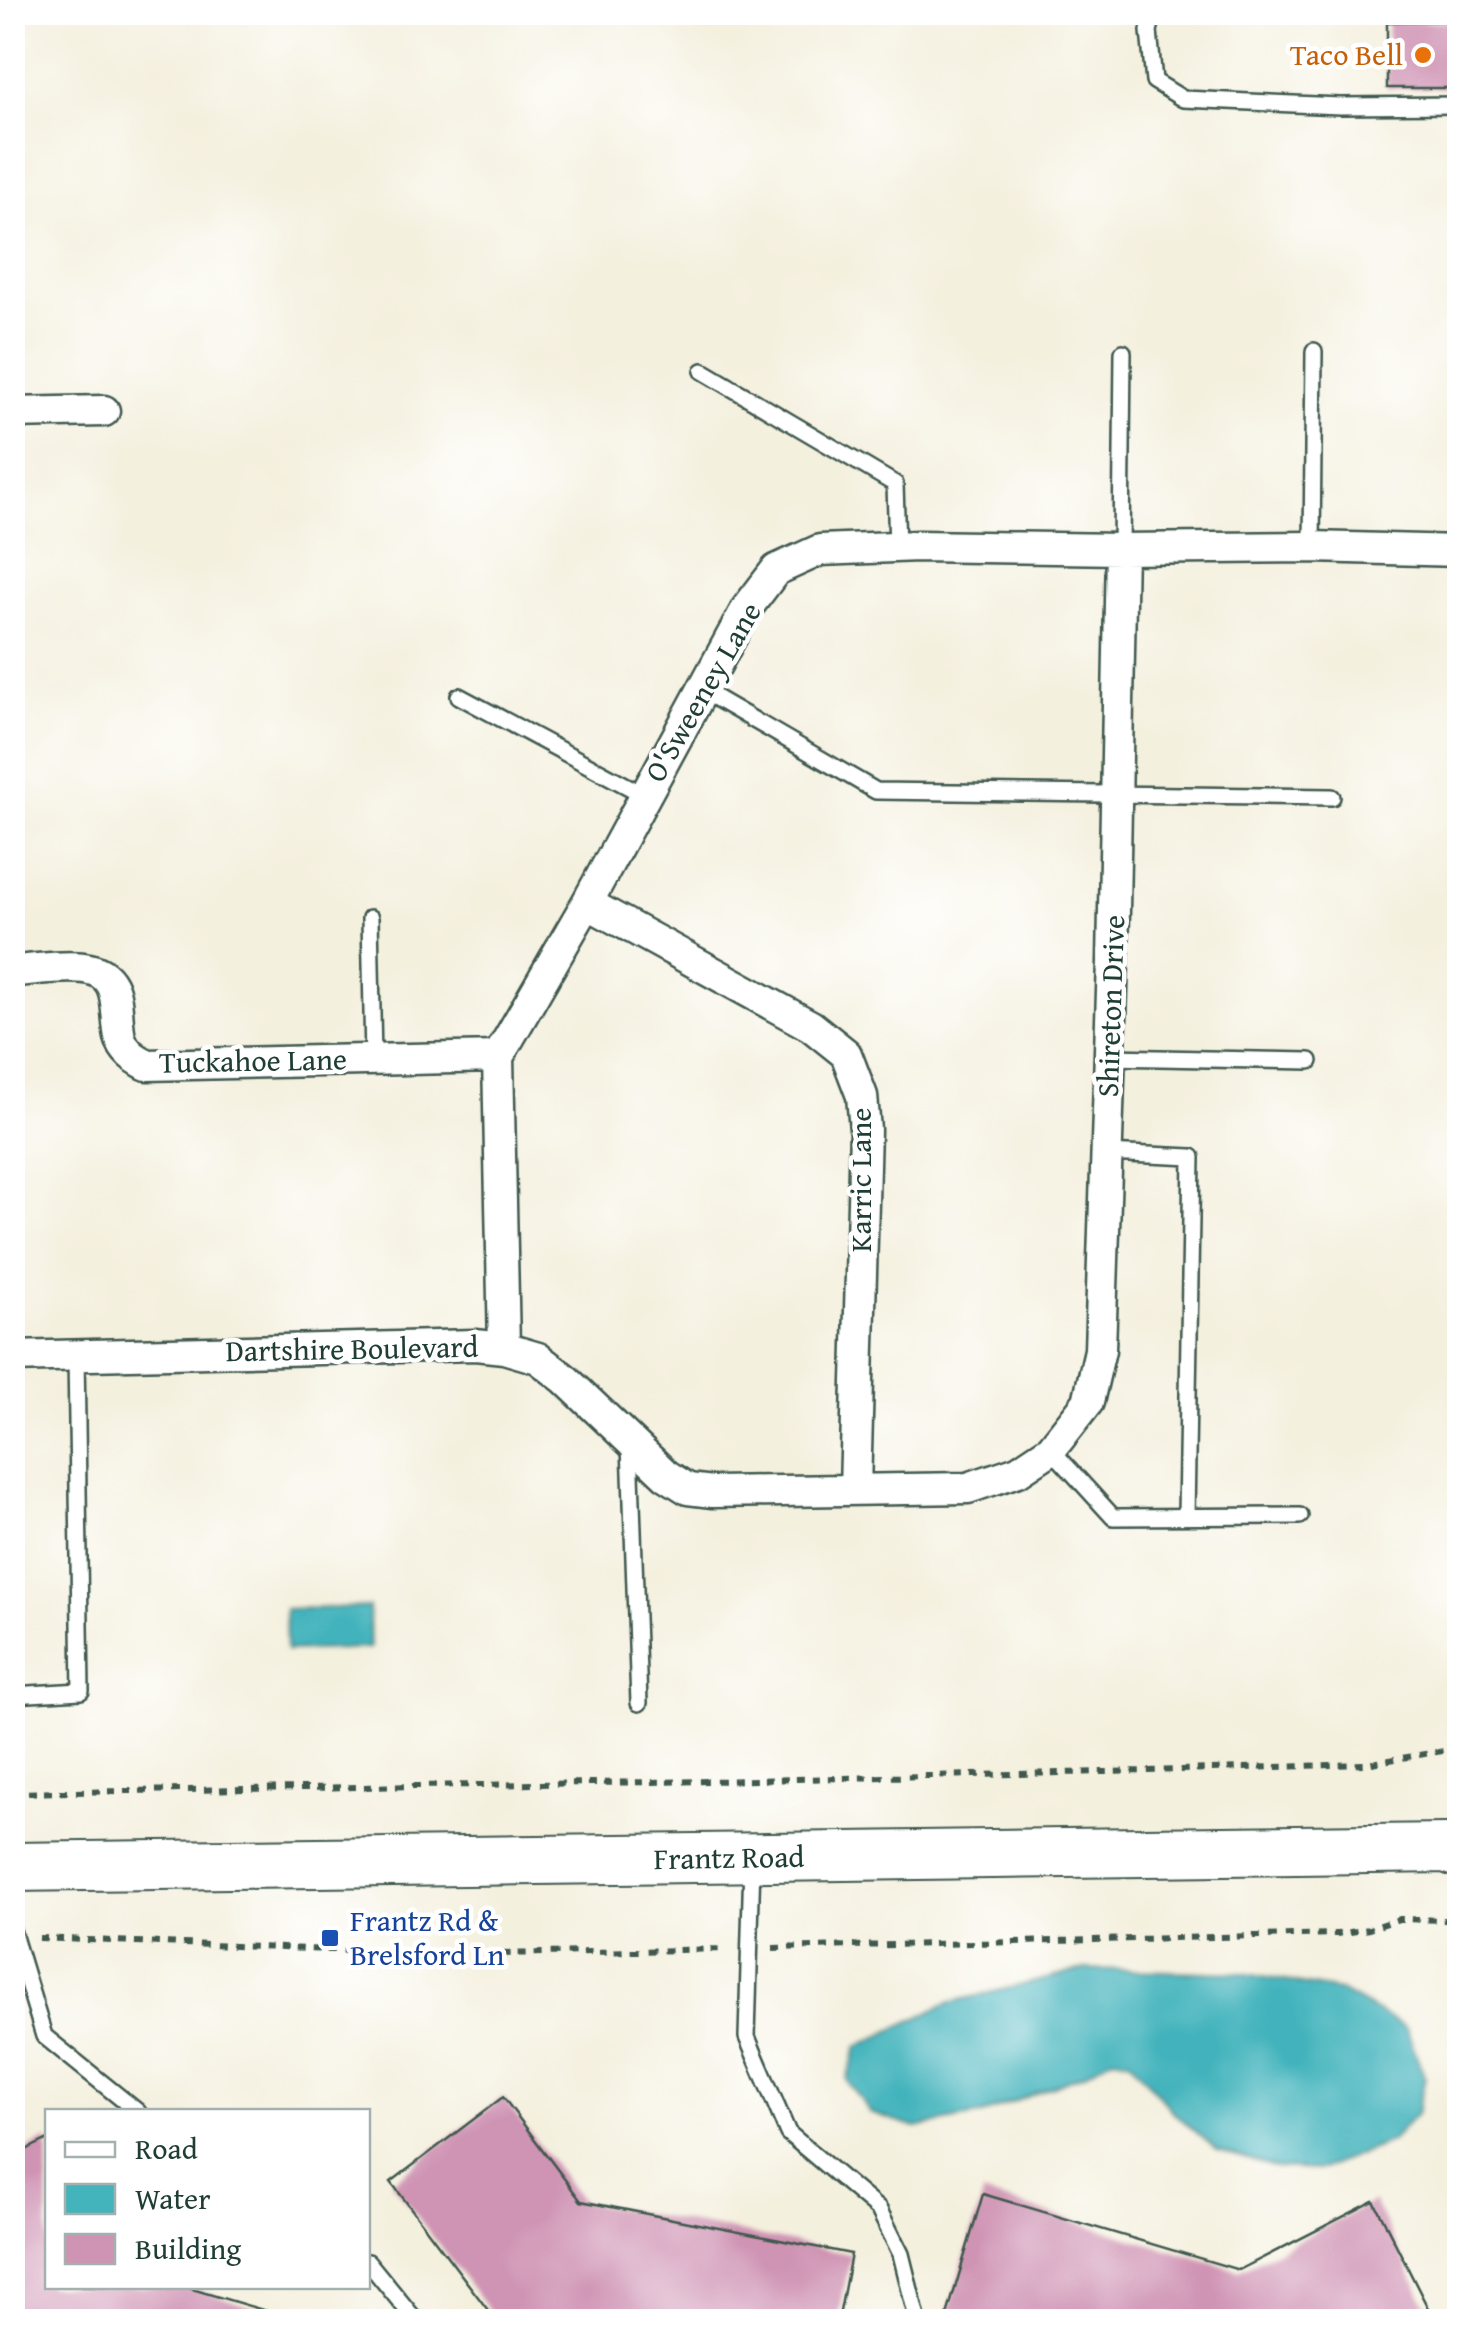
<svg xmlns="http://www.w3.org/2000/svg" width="1472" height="2334" font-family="'Gentium Book Plus',serif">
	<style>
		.water { fill: #43b3bc; stroke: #317878; stroke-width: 2.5 }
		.building { fill: #cf93b3 }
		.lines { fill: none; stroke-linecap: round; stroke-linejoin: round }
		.service-casing { stroke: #3f584e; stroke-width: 20 }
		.minor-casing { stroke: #3f584e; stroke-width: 35 }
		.primary-casing { stroke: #3f584e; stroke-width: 52 }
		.path { stroke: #3f584e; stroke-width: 6; stroke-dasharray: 8 8; stroke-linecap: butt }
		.service { stroke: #fff; stroke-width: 15 }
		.minor { stroke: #fff; stroke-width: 30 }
		.primary { stroke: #fff; stroke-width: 48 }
		.food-dot { fill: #e8710a; stroke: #fff; stroke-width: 4 }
		.transit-dot { fill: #1a4fb4; stroke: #fff; stroke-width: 4 }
		.labels { text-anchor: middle; stroke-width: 9; stroke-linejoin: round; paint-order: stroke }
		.food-label { font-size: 30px; fill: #c56008; stroke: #fff; text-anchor: end }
		.street-label { font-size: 30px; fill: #1f3d34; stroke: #fff }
		.transit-label { font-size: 30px; fill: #164399; stroke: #fff; text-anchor: start }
	</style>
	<rect width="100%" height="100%" fill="#fff"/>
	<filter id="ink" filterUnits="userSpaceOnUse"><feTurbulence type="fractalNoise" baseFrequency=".01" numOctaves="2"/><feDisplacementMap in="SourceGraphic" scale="20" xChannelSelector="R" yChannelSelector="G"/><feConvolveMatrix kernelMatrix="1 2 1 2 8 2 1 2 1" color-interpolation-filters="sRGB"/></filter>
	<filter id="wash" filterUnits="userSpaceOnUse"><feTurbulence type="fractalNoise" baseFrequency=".0048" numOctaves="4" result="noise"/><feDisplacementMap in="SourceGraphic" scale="40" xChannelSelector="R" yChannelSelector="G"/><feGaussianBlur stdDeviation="2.25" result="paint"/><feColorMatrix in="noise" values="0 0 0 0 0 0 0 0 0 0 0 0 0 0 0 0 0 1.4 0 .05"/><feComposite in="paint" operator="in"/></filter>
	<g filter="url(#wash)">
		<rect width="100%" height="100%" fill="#f4f0de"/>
		<!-- water -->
		<path class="water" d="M369,1607L370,1648L286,1651L285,1609Z
			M1087,1969L1242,1973L1340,1991L1406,2028L1425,2078L1417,2113L1390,2142L1321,2170L1277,2168L1217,2150L1173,2112L1131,2061L1114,2057L1083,2074L982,2115L916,2128L870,2113L847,2080L857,2047L948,2003Z"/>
		<g id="blocks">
			<!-- building -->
			<path class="building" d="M1460,21V88H1387V22Z
				M503,2097L581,2201L851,2254L838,2322H497L391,2182Z
				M48,2139V2286H182L303,2322H12V2157Z
				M983,2194L1239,2270L1374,2201L1435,2322H945Z"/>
		</g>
	</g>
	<g filter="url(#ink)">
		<use href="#blocks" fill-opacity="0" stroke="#3f584e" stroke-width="2.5"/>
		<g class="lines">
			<!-- service casing -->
			<g class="service-casing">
				<path id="service" d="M1154,12L1149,31L1154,81L1183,99L1340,106L1460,105
					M703,371L895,484L897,548
					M1312,547L1314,351
					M1121,549L1123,352
					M702,690L876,791L1332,797
					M459,696L644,795
					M370,918L373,1058
					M1109,1057L1310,1061
					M1106,1153L1192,1157L1186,1516
					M630,1445L639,1703
					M1051,1449L1113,1517L1300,1516
					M12,1695L81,1691L76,1355
					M752,1862L747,2037L788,2133L879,2210L901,2254L918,2322
					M12,1930L44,2036L138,2112
					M368,2262L417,2322"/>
			</g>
			<!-- minor casing -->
			<g class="minor-casing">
				<path id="minor" d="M12,413L104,411
					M587,903L811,1026L846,1054L862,1096L865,1130L855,1489
					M12,971C34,970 63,965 84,968C124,973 114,1010 120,1037C124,1052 135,1058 147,1065L498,1057
					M504,1348L498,1057L587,903L747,608L776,570L820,550L918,546L1121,549L1312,547L1460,551
					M12,1357L475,1345L504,1348L538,1358L565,1379L666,1475L688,1489L713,1492L968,1488L1018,1471L1051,1449L1088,1402L1100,1350L1113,961L1121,549"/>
			</g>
			<!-- primary casing -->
			<g class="primary-casing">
				<path id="primary" d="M12,1867L1445,1848L1460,1853"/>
			</g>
			<!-- path -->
			<path class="path" d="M12,1793L710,1781L1148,1771L1366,1764L1460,1748
				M39,1938L454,1955L726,1949
				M773,1948L1337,1934L1369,1929L1399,1919L1445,1920L1460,1923"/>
			<!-- service -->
			<use href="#service" class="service"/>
			<!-- minor -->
			<use href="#minor" class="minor"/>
			<!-- primary -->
			<use href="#primary" class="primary"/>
		</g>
	</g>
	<!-- markers -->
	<circle class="food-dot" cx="1423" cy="55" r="10"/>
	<rect class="transit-dot" x="320" y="1928" width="20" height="20" rx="5"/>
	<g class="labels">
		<!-- food labels -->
		<g class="food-label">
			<text x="1403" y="65">Taco Bell</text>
		</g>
		<!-- street labels -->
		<g class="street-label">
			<text transform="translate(703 692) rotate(-60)" y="10">O'Sweeney Lane</text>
			<text transform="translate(1111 1006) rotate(-88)" y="10">Shireton Drive</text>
			<text transform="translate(253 1061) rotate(-1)" y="10">Tuckahoe Lane</text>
			<text transform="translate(861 1180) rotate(-90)" y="10">Karric Lane</text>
			<text transform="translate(352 1349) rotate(-1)" y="10">Dartshire Boulevard</text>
			<text transform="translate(729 1858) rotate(-1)" y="10">Frantz Road</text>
		</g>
		<!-- transit labels -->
		<g class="transit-label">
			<text x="350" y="1931">Frantz Rd &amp;<tspan x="350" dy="34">Brelsford Ln</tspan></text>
		</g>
	</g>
	<!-- margin -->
	<rect width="1472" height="2334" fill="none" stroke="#fff" stroke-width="50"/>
	<!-- legend -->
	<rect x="45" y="2109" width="325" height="180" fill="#ffffff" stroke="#a5b1ae" stroke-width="2.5"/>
	<rect x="65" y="2142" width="50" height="15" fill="#ffffff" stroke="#a5b1ae" stroke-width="2.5"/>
	<text x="135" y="2159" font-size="30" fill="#1f3d34">Road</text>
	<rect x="65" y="2184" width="50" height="30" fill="#43b3bc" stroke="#a5b1ae" stroke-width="2.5"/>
	<text x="135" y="2209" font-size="30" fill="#1f3d34">Water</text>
	<rect x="65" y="2234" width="50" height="30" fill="#cf93b3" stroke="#a5b1ae" stroke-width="2.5"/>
	<text x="135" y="2259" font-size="30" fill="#1f3d34">Building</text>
</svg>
